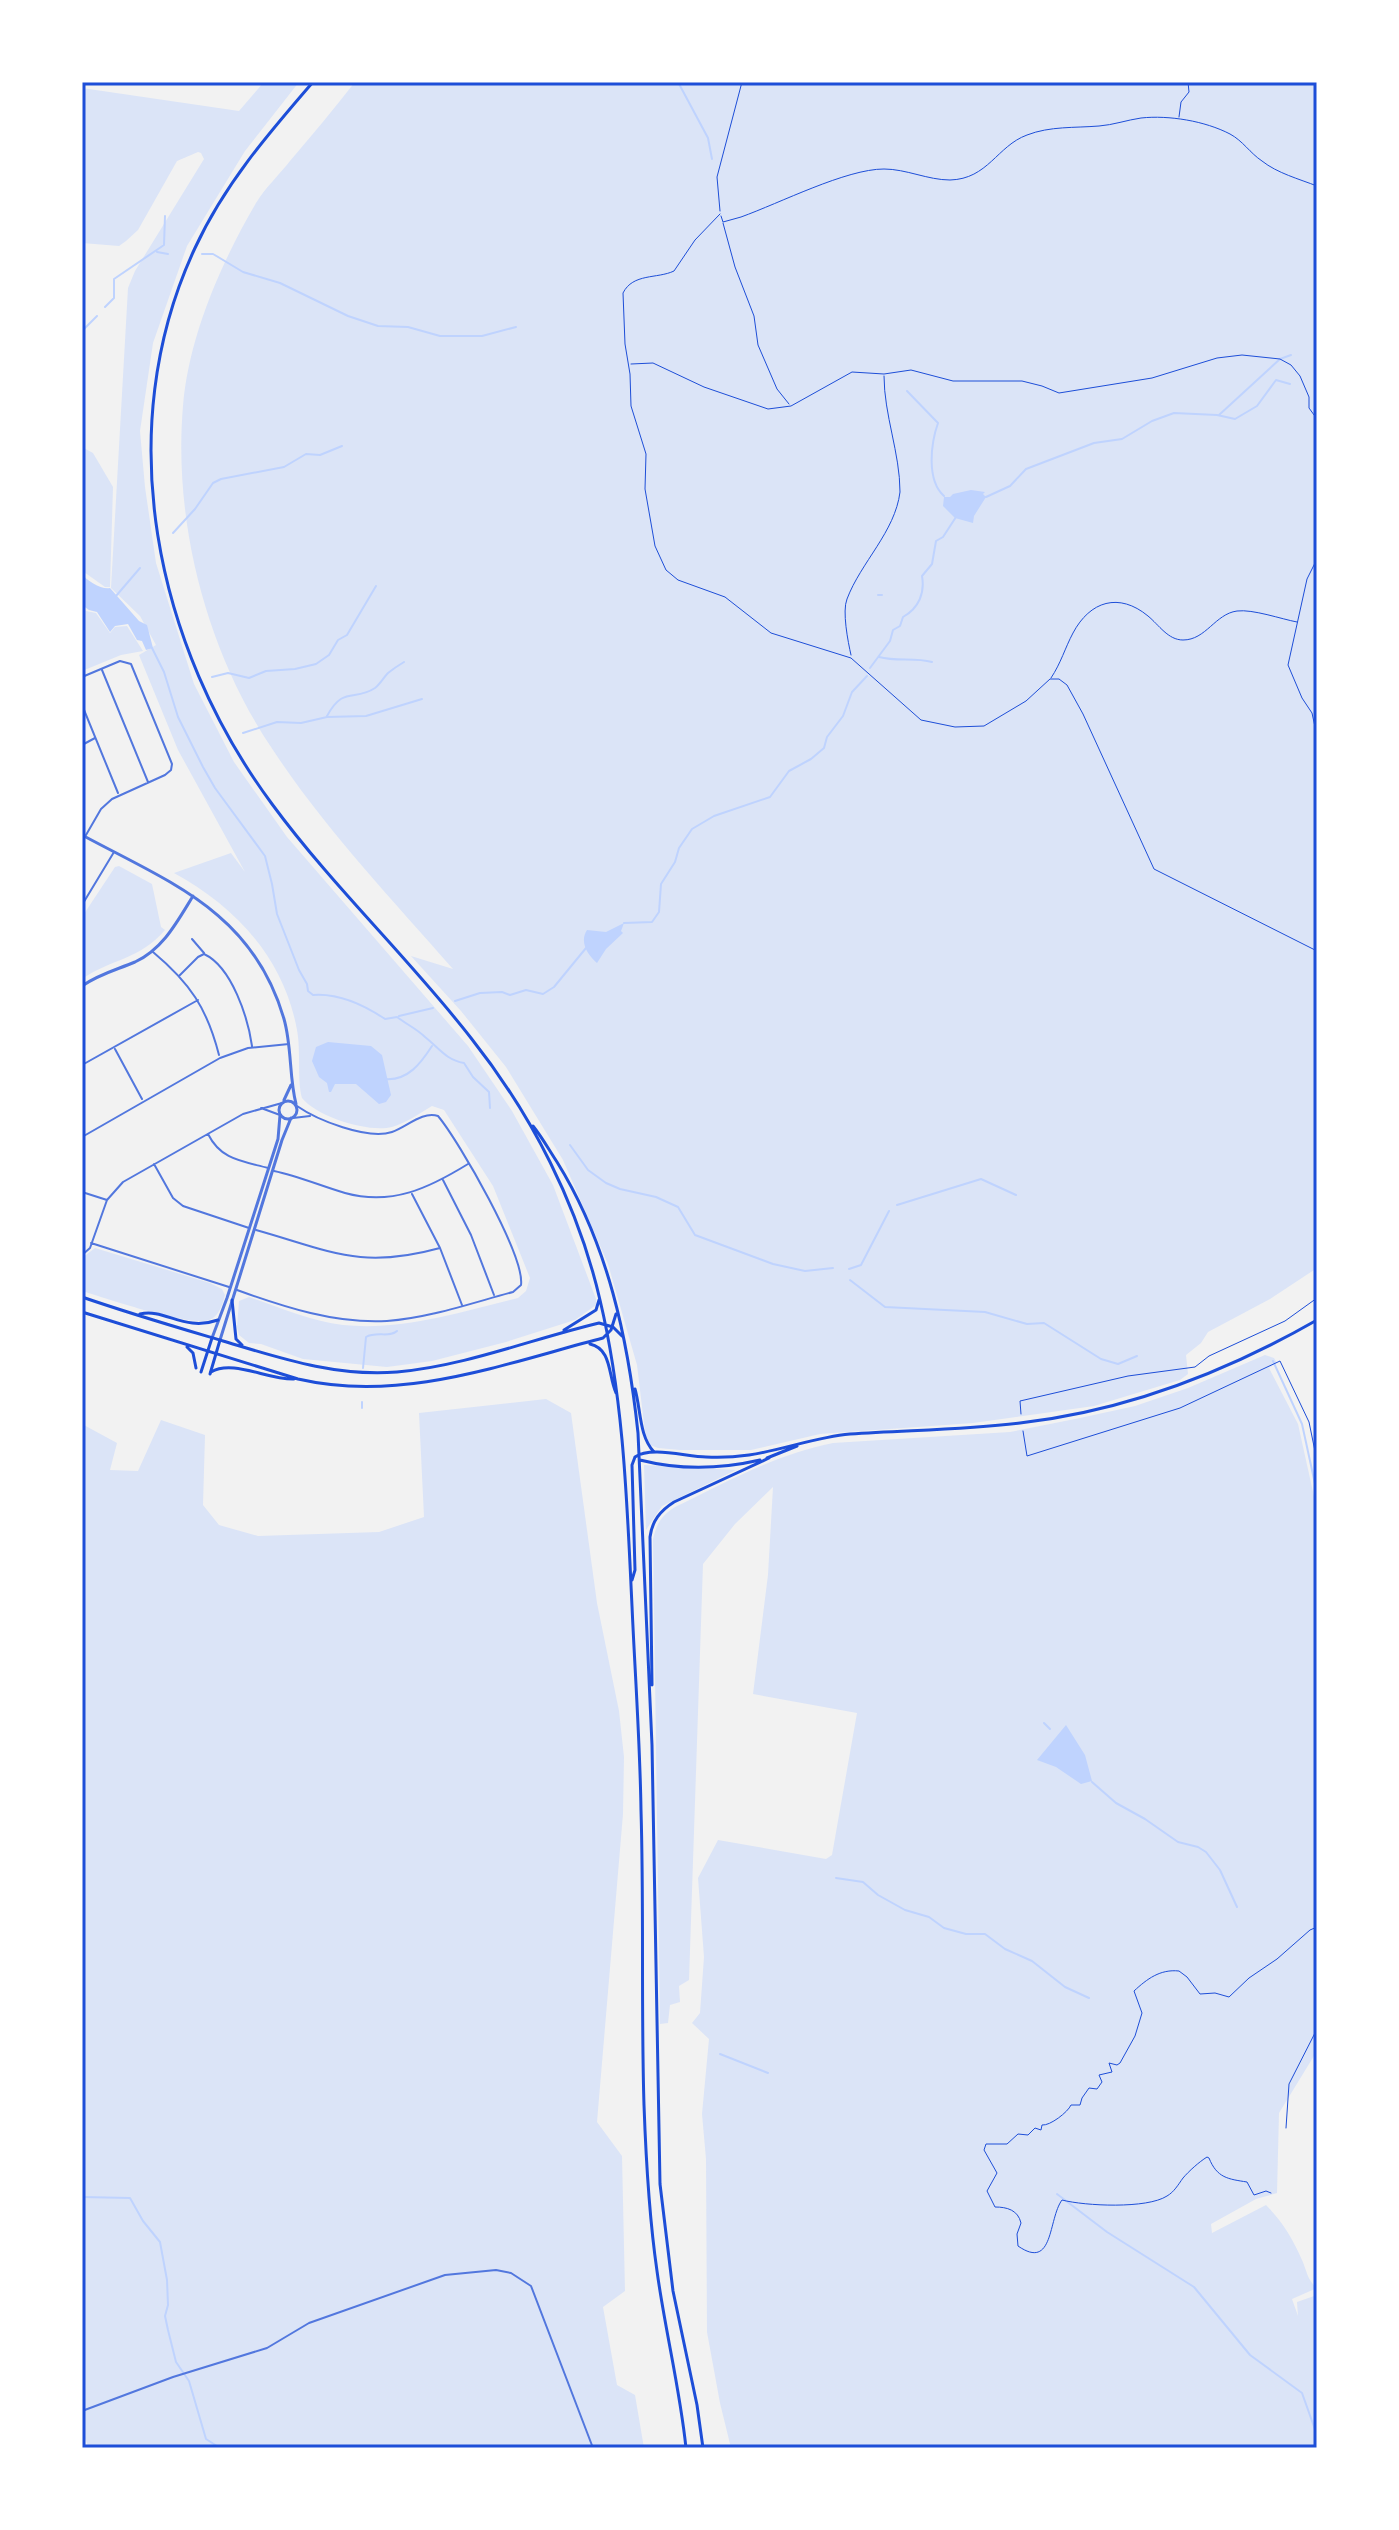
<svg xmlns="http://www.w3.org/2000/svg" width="1399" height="2530" font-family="'Archivo Narrow',sans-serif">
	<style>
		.green { fill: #dbe4f7 }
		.water { fill: #bfd3fe }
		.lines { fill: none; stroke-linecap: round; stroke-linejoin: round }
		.stream { stroke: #bfd3fe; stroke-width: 2 }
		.path { stroke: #1d4ed8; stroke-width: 1 }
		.minor { stroke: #5277de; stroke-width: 2 }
		.tertiary { stroke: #5277de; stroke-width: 3 }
		.secondary { stroke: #1d4ed8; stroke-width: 3 }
		.primary { stroke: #1d4ed8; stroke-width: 3 }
		.neatline { fill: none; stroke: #1d4ed8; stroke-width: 3 }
	</style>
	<rect width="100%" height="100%" fill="#f2f2f2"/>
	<!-- green -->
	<path class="green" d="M264,82H299L245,151L187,246L153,343L140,431L145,487L156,563L194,684L234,762L287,837L468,1046L512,1111L553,1185L596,1299V1305L575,1320L506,1342L432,1361L387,1367L303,1359L261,1344L249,1343L239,1335L237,1327L239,1301L249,1297C279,1307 311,1321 343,1325C402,1331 461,1312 518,1298L526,1291L530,1278L493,1186L444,1110L432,1106C420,1113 406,1123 392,1127C369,1133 317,1117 302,1098C297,1080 301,1051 297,1030C284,958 236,907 174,873L231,853L245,872L178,750L139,655L156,645L140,616L111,588L128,288L135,271L204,159L201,153L198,152L177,161L138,230L126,241L119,246L82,243V88L239,111Z
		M355,82H1317V1268L1270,1299L1208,1332L1201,1343L1186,1355L1188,1374L1180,1380L1094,1406L973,1423L820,1434L751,1450H680L658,1448L650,1445L645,1432L637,1365L608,1264L563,1160L506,1067L461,1011L411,956L453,969C391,898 325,829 273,750C207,653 173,523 183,406C189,336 221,263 256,203C265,188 279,175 290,161C312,135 334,109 355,82Z
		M82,447L93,453L113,487L110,587H105L84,572L82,563Z
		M82,607L86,611L96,613L110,633L115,627L127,626L143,651L121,655L82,671Z
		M119,866L152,884L161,927L165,930C141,959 111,959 82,979V917L115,867Z
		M95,1248L210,1283L222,1289L225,1295C223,1303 219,1317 209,1320C190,1327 105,1298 82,1291V1258Z
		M1265,1355L1274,1358L1277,1363L1269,1368L1298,1424L1317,1510V2051L1279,2113L1277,2193L1256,2199L1211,2224L1212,2233L1266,2205C1282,2221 1293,2239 1302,2260C1307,2271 1307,2280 1317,2288L1292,2299L1298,2316L1297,2302L1317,2295V2448H731L720,2403L707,2332L706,2159L702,2114L709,2039L692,2023L700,2013L704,1957L698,1878L718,1840L826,1859L832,1855L857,1713L753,1694L768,1575L773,1487L735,1524L703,1564L689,1980L679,1986L680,2002L670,2005L668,2023L660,2024L653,1539C657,1523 661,1516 675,1507C726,1482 777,1454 833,1443L1010,1432L1080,1418L1135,1406L1188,1388Z
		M546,1399L571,1413L597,1603L619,1711L624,1757L623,1814L597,2122L622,2156L625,2291L603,2307L617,2385L635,2395L644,2448H89L82,2431V1424L117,1443L110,1470L138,1471L161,1420L205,1435L203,1505L219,1525L258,1536L379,1532L424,1517L419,1413Z
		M644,1465L736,1470L662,1506L646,1530Z"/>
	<!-- water -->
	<path class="water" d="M971,490L985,492L983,494L986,497L974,516L973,523L955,518L943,506L944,497H950L953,494Z
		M82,574C87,581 102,590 110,588L139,621L147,625L153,648L146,650L142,641L137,640L128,624L115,626L110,632L97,612L89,610L82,605Z
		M624,923L621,931L623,933L606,949L597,963C588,955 579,942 587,930L606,932Z
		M328,1042L371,1046L382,1055L391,1095L386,1102L379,1104L356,1084H335L331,1092H329L327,1083L319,1077L312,1061L316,1047Z
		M1066,1725L1085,1755L1092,1781L1081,1784L1056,1767L1037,1760Z"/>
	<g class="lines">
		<!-- stream -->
		<path class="stream" d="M678,82L708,138L712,159
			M157,252L168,254
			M202,254H213L243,272L280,283L348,316L378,326L408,327L440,336H482L516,327
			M105,307L114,298V279L164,245L165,216
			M82,331L97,316
			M907,391L938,423C931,443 926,480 944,496
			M1219,415L1280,359L1291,355
			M986,497L1010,486L1026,469L1094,443L1122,439L1152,421L1174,413L1217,415L1235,419L1257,406L1276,380L1290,384
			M173,533L195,509L213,483L221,479L284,467L306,454L320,455L342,446
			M878,595H882
			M116,596L140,568
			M152,648L164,672L178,717L203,767L215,788L265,856L272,884L277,914L299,970L307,984L308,991L313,995C338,993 364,1005 385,1019L397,1017C406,1024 417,1029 425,1037C439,1048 446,1060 464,1063L473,1077L489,1092L490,1108
			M879,657C897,662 914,657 932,662
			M870,668L890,641L893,630L900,626L903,617C919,608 925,593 922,576L932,564L936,541L943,537L956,517
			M212,677L228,673L249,678L266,671L295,669L316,664L329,655L338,640L347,635L376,586
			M327,716C344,685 354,702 375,688C380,684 384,677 388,673C393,669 399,665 404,662
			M243,733L277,722L301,723L327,717L366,716L422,699
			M624,923L652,922L659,912L661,884L675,862L679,848L692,829L714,816L770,797L789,771L811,759L824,748L827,737L843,716L852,692L867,676
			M455,1001L480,993L502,992L510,995L526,990L543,994L554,987L586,948
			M399,1016L433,1008
			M385,1079C408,1081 421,1063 432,1046
			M570,1145L588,1170L606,1183L620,1189L656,1197L678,1207L695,1235L773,1264L805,1271L833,1268
			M897,1205L981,1179L1016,1195
			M849,1269L861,1265L889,1211
			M850,1280L885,1307L985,1312L1027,1324L1044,1323L1101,1359L1118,1364L1137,1356
			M1273,1361L1302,1424L1317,1493
			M363,1368L366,1337C376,1331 390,1338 397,1331
			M362,1408V1402
			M1044,1723L1050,1729
			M1092,1782L1116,1803L1145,1819L1178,1842L1198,1847L1206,1852L1220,1870L1237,1907
			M836,1878L863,1882L878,1895L905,1910L929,1917L944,1928L966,1934H985L1005,1949L1032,1961L1065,1987L1089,1998
			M720,2054L768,2073
			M1057,2194L1107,2232L1194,2287L1250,2355L1302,2393L1317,2435
			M82,2197L130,2198L143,2221L160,2242L167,2280L168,2305L165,2316L168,2330L176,2362L189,2381L206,2439L220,2448"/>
		<!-- path -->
		<path class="path" d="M1179,117L1181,102L1189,92L1188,82
			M720,211L717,177L742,82
			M720,214L695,240L674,271C657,279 633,273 623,293L625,344L630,374L631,406L646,454L645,489L655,546L666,570L678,580L725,597L771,633L851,658L921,720L955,727L984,726L1026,701L1050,679H1059L1067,685L1083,714L1154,869L1317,951
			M721,216L723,222L741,217C780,203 846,169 884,169C906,169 928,180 950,180C988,179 997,146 1027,135C1050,126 1075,128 1099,126C1113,125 1127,120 1141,118C1169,115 1205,121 1230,134C1243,141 1250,153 1262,161C1277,173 1299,179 1317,186
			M723,223L735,267L754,316L758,345L777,389L789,404
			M631,364L653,363L704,387L768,409L791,406L852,372L884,374L911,370L953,381H1022L1042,386L1059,393L1152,378L1217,358L1242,355L1280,359L1291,365L1300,376L1309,397V408L1317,419
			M1317,559L1307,579L1288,665L1302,698L1312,713L1317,736
			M851,655C848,642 842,611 847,599C861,562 895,532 900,492C900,453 884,415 884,376
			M1051,678C1061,663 1065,648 1073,633C1090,601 1119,592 1148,616C1159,625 1168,640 1183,640C1206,640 1215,614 1237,611C1253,609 1281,619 1297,622
			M1021,1414L1020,1401L1128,1376L1195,1367L1209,1356L1285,1321L1317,1298
			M1023,1431L1027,1456L1180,1408L1280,1361L1309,1422L1317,1461
			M1317,1859V1872
			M1286,2128L1289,2084L1317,2029
			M1271,2193L1266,2191L1254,2195L1247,2182C1228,2179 1217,2178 1209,2158L1207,2157C1199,2162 1189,2171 1183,2178C1178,2185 1174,2192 1167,2196C1147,2209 1085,2206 1062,2200C1048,2219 1054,2271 1018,2246L1017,2234L1021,2223C1018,2210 1007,2207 995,2207L987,2191L997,2173L984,2150L986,2144H1007L1018,2134L1028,2135L1035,2128L1041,2130L1042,2125C1050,2126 1068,2112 1071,2105H1080L1082,2098L1089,2088L1097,2089L1102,2082L1099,2075L1112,2072L1109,2063L1117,2065L1120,2063L1135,2036L1142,2013L1134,1991C1147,1979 1160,1969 1179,1971L1187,1977L1200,1994L1215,1993L1229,1997L1249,1978L1277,1959L1310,1930L1317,1927"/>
		<!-- minor -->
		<path class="minor" d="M102,670L148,782
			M82,677L120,661L131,664L172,764L171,770L165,775L112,799L101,809L86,835
			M82,705L118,793
			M82,745L95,738
			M82,905L114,852
			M192,939L204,953
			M153,952C190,983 207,1008 219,1055
			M180,975L198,957L204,954C232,967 248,1018 252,1046
			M115,1049L142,1099
			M82,1065L198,1000
			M261,1108L280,1115
			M293,1118L310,1116
			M208,1134C221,1160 242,1161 268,1168
			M82,1137L220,1058L248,1048L289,1044
			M154,1164L173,1198L183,1206L249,1228
			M274,1171C298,1176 321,1186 345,1193C392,1206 429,1188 468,1164
			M443,1180L471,1235L494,1295
			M82,1192L107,1200
			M412,1194L440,1248L462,1305
			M256,1230C331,1251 360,1270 440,1248
			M91,1243L229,1287
			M82,1255L90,1248L107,1200L123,1182L243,1114L282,1103
			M237,1290C284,1307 336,1324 387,1321C429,1318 472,1303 513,1292L521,1285C525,1256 459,1141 438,1116C422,1111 407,1127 392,1132C367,1140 317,1120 297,1106
			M82,2411L173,2377L267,2348L309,2323L445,2275L496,2270L511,2273L531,2286L593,2448"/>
		<!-- tertiary -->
		<path class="tertiary" d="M82,835C171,883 253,912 284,1019C292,1047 289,1077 296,1104
			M82,986C99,974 116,970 135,962C163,949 177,922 193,896
			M284,1100L291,1085
			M279 1110a9 9 0 1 1 18 0a9 9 0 1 1-18 0Z
			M212,1338L227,1298L278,1139L280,1115
			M220,1340L282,1140L291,1118"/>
		<!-- secondary -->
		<path class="secondary" d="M201,1372L212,1338
			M210,1374L220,1340"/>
		<!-- primary -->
		<path class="primary" d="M313,82C268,134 224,185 195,248C110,430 155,646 272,804C333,887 408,957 471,1038C532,1115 578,1205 600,1300C624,1401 627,1503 632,1606C635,1674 640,1742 641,1810C644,1909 641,2007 644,2105C646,2161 649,2216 657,2271C665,2330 680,2389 686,2448
			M533,1126C542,1137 549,1150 557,1162C608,1244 628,1339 638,1433L652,1745L660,2184L673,2291L697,2405L703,2448
			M82,1297C128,1313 176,1327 223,1341C280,1358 336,1377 397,1372C465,1366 532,1339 599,1323L613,1327L622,1336
			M232,1300L236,1339L242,1345
			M82,1312L298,1379C402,1403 503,1364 603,1338L611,1330L616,1314
			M140,1314C165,1308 184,1332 218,1320
			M564,1330L596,1310L599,1300
			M590,1344C612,1349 608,1375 616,1393
			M187,1347L193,1353L196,1368
			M211,1372C233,1359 268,1380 294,1379
			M635,1389C641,1410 639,1436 654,1452
			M635,1457C651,1446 687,1457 706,1457C721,1458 735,1457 749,1455C783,1450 816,1437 850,1434C907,1430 964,1430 1020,1423C1125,1411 1226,1372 1317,1320
			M767,1458L797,1446
			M640,1460C679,1470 721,1469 760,1460
			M632,1580L635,1570L632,1465L635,1457
			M652,1685L650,1537C652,1521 660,1511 674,1502L769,1458"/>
	</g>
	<!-- border -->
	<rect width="1399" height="2530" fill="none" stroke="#ffffff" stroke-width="168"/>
	<rect x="84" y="84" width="1231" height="2362" class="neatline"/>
</svg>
